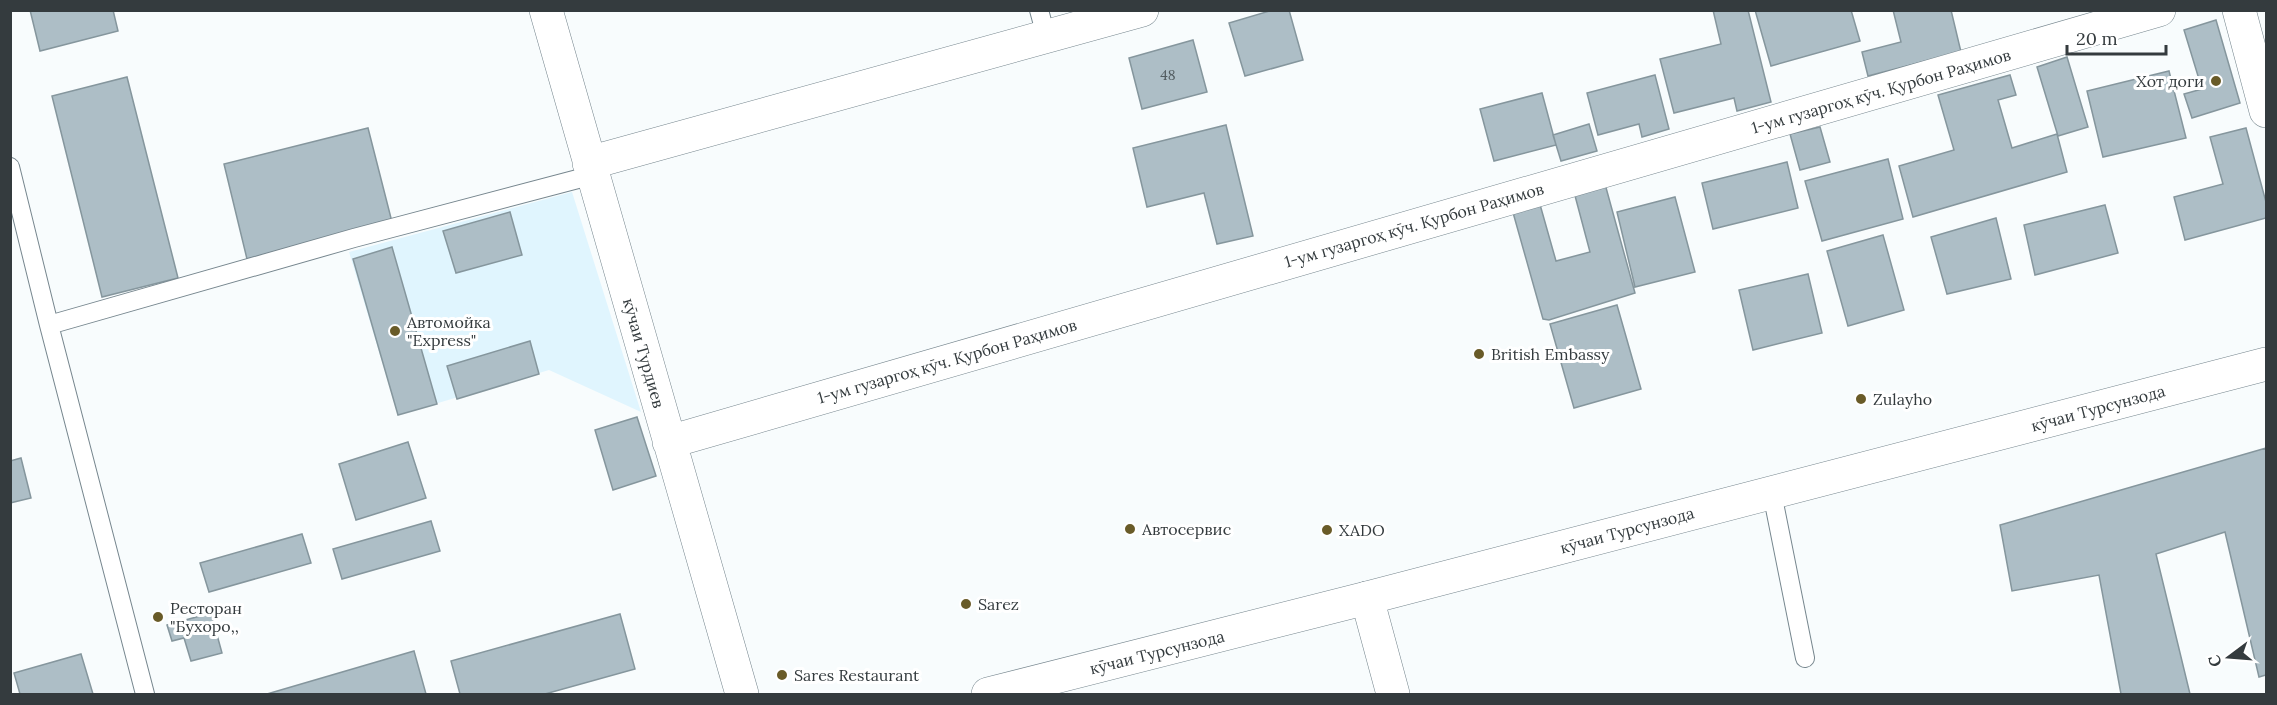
<svg xmlns="http://www.w3.org/2000/svg" width="2277" height="705" font-family="Lora,serif">
	<style>
		.built { fill: #e0f5fe }
		.building { fill: #adbec6; stroke: #85969d; stroke-width: 1.5 }
		.lines { fill: none; stroke-linecap: round; stroke-linejoin: round }
		.lane-casing { stroke: #76868e; stroke-width: 20 }
		.street-casing { stroke: #76868e; stroke-width: 34 }
		.secondary-casing { stroke: #76868e; stroke-width: 34 }
		.lane { stroke: #fff; stroke-width: 18 }
		.street { stroke: #fff; stroke-width: 33 }
		.secondary { stroke: #fff; stroke-width: 33 }
		.poi-dot { fill: #695b28; stroke: #fff; stroke-width: 2 }
		.labels { text-anchor: middle; stroke-width: 6; stroke-linejoin: round; paint-order: stroke }
		.number-label { font-size: 14px; fill: #525c60 }
		.poi-label { font-size: 16px; fill: #343b3e; stroke: #fff; text-anchor: start }
		.street-label { font-size: 16px; fill: #343b3e; stroke: #fff }
	</style>
	<rect width="100%" height="100%" fill="#f8fcfd"/>
	<!-- built -->
	<path class="built" d="M572,192L641,412L549,370L398,415L349,252Z"/>
	<!-- building -->
	<path class="building" d="M30,10H113L118,31L40,51Z
		M1273,10H1289L1303,60L1245,76L1229,23Z
		M1713,10H1748L1771,102L1737,111L1734,98L1674,113L1660,59L1721,44Z
		M1755,10H1851L1860,41L1771,66Z
		M1893,10H1951L1961,52L1868,76L1862,52L1901,42Z
		M2216,20L2240,103L2192,118L2184,94L2202,89L2184,30Z
		M1193,40L1207,92L1142,109L1129,58Z
		M2067,57L2088,127L2058,136L2037,67Z
		M2169,71L2186,138L2103,157L2087,91Z
		M1655,75L1669,129L1642,137L1639,124L1598,135L1587,93Z
		M2010,75L2016,95L1998,100L2012,148L2057,134L2067,172L1913,217L1899,166L1954,150L1938,95Z
		M127,77L178,278L102,297L52,96Z
		M1542,93L1556,145L1494,161L1480,109Z
		M1589,124L1597,151L1561,161L1553,135Z
		M1226,125L1253,236L1217,244L1204,193L1147,207L1133,148Z
		M1820,127L1830,162L1800,170L1790,134Z
		M368,128L392,222L247,259L224,164Z
		M2246,128L2266,202V218L2185,240L2174,197L2223,184L2210,137Z
		M1888,159L1903,219L1822,241L1805,181Z
		M1787,162L1798,208L1713,229L1702,183Z
		M1605,184L1635,293L1549,320L1543,319L1512,209L1539,201L1556,261L1590,252L1574,192Z
		M1675,197L1695,272L1635,287L1617,212Z
		M2105,205L2118,253L2035,275L2024,225Z
		M510,212L522,255L456,273L443,231Z
		M1996,218L2011,279L1947,294L1931,237Z
		M1883,235L1904,310L1848,326L1827,251Z
		M392,247L437,404L398,415L353,259Z
		M1808,274L1822,333L1753,350L1739,290Z
		M1617,305L1641,389L1574,408L1550,324Z
		M530,341L539,374L457,399L447,366Z
		M637,417L656,476L613,490L595,430Z
		M408,442L426,498L356,520L339,464Z
		M2266,448V675L2259,677L2225,532L2156,554L2190,694H2121L2099,575L2012,591L2000,525Z
		M21,458L31,498L10,503V461Z
		M431,521L440,551L342,579L333,549Z
		M302,534L311,563L209,592L200,563Z
		M211,613L222,653L191,661L184,638L172,641L167,625Z
		M620,614L635,669L545,694H460L451,661Z
		M414,651L426,694H267Z
		M81,654L93,694H20L14,673Z"/>
	<g class="lines">
		<!-- lane casing -->
		<g class="lane-casing">
			<path id="lane" d="M1039,10L1046,36
				M10,167L49,325L145,694
				M49,325L354,238L593,175
				M1772,493L1805,658"/>
		</g>
		<!-- street casing -->
		<g class="street-casing">
			<path id="street" d="M546,10L742,694
				M2239,10L2266,111
				M589,163L1142,10
				M669,442L2159,10
				M1367,598L1393,694"/>
		</g>
		<!-- secondary casing -->
		<g class="secondary-casing">
			<path id="secondary" d="M988,694L1367,598L2266,364"/>
		</g>
		<!-- lane -->
		<use href="#lane" class="lane"/>
		<!-- street -->
		<use href="#street" class="street"/>
		<!-- secondary -->
		<use href="#secondary" class="secondary"/>
	</g>
	<!-- markers -->
	<g class="poi-dot">
		<circle cx="2216" cy="81" r="6"/>
		<circle cx="395" cy="331" r="6"/>
		<circle cx="1479" cy="354" r="6"/>
		<circle cx="1861" cy="399" r="6"/>
		<circle cx="1130" cy="529" r="6"/>
		<circle cx="1327" cy="530" r="6"/>
		<circle cx="966" cy="604" r="6"/>
		<circle cx="158" cy="617" r="6"/>
		<circle cx="782" cy="675" r="6"/>
	</g>
	<g class="labels">
		<!-- number labels -->
		<g class="number-label">
			<text x="1168" y="80">48</text>
		</g>
		<!-- poi labels -->
		<g class="poi-label">
			<text x="2204" y="87" text-anchor="end">Хот доги</text>
			<text x="407" y="328">Автомойка<tspan x="407" dy="18">"Express"</tspan></text>
			<text x="1491" y="360">British Embassy</text>
			<text x="1873" y="405">Zulayho</text>
			<text x="1142" y="535">Автосервис</text>
			<text x="1339" y="536">XADO</text>
			<text x="978" y="610">Sarez</text>
			<text x="170" y="614">Ресторан<tspan x="170" dy="18">"Бухоро,,</tspan></text>
			<text x="794" y="681">Sares Restaurant</text>
		</g>
		<!-- street labels -->
		<g class="street-label">
			<text transform="translate(1881 91) rotate(-16)" y="6">1-ум гузаргоҳ кӯч. Қурбон Раҳимов</text>
			<text transform="translate(1414 225) rotate(-16)" y="6">1-ум гузаргоҳ кӯч. Қурбон Раҳимов</text>
			<text transform="translate(644 353) rotate(74)" y="6">кӯчаи Турдиев</text>
			<text transform="translate(947 361) rotate(-16)" y="6">1-ум гузаргоҳ кӯч. Қурбон Раҳимов</text>
			<text transform="translate(2098 408) rotate(-15)" y="6">кӯчаи Турсунзода</text>
			<text transform="translate(1627 530) rotate(-15)" y="6">кӯчаи Турсунзода</text>
			<text transform="translate(1157 652) rotate(-14)" y="6">кӯчаи Турсунзода</text>
		</g>
	</g>
	<!-- border -->
	<rect width="2277" height="705" fill="none" stroke="#343b3e" stroke-width="24"/>
	<!-- north arrow -->
	<g transform="translate(2229 657) rotate(254)" stroke="#ffffff" stroke-width="4.5" paint-order="stroke">
	<path d="M0-4.5L10 22L0 15L-10 22Z" fill="#343b3e"/>
	<text y="-9" font-size="16" font-weight="bold" text-anchor="middle" fill="#343b3e">С</text>
	</g>
	<!-- scale -->
	<path d="M2067 45v9h99v-9" fill="none" stroke="#343b3e" stroke-width="3"/>
	<text x="2076" y="45" font-size="18" fill="#343b3e" stroke="#ffffff" stroke-width="4.5" paint-order="stroke">20 m</text>
</svg>
